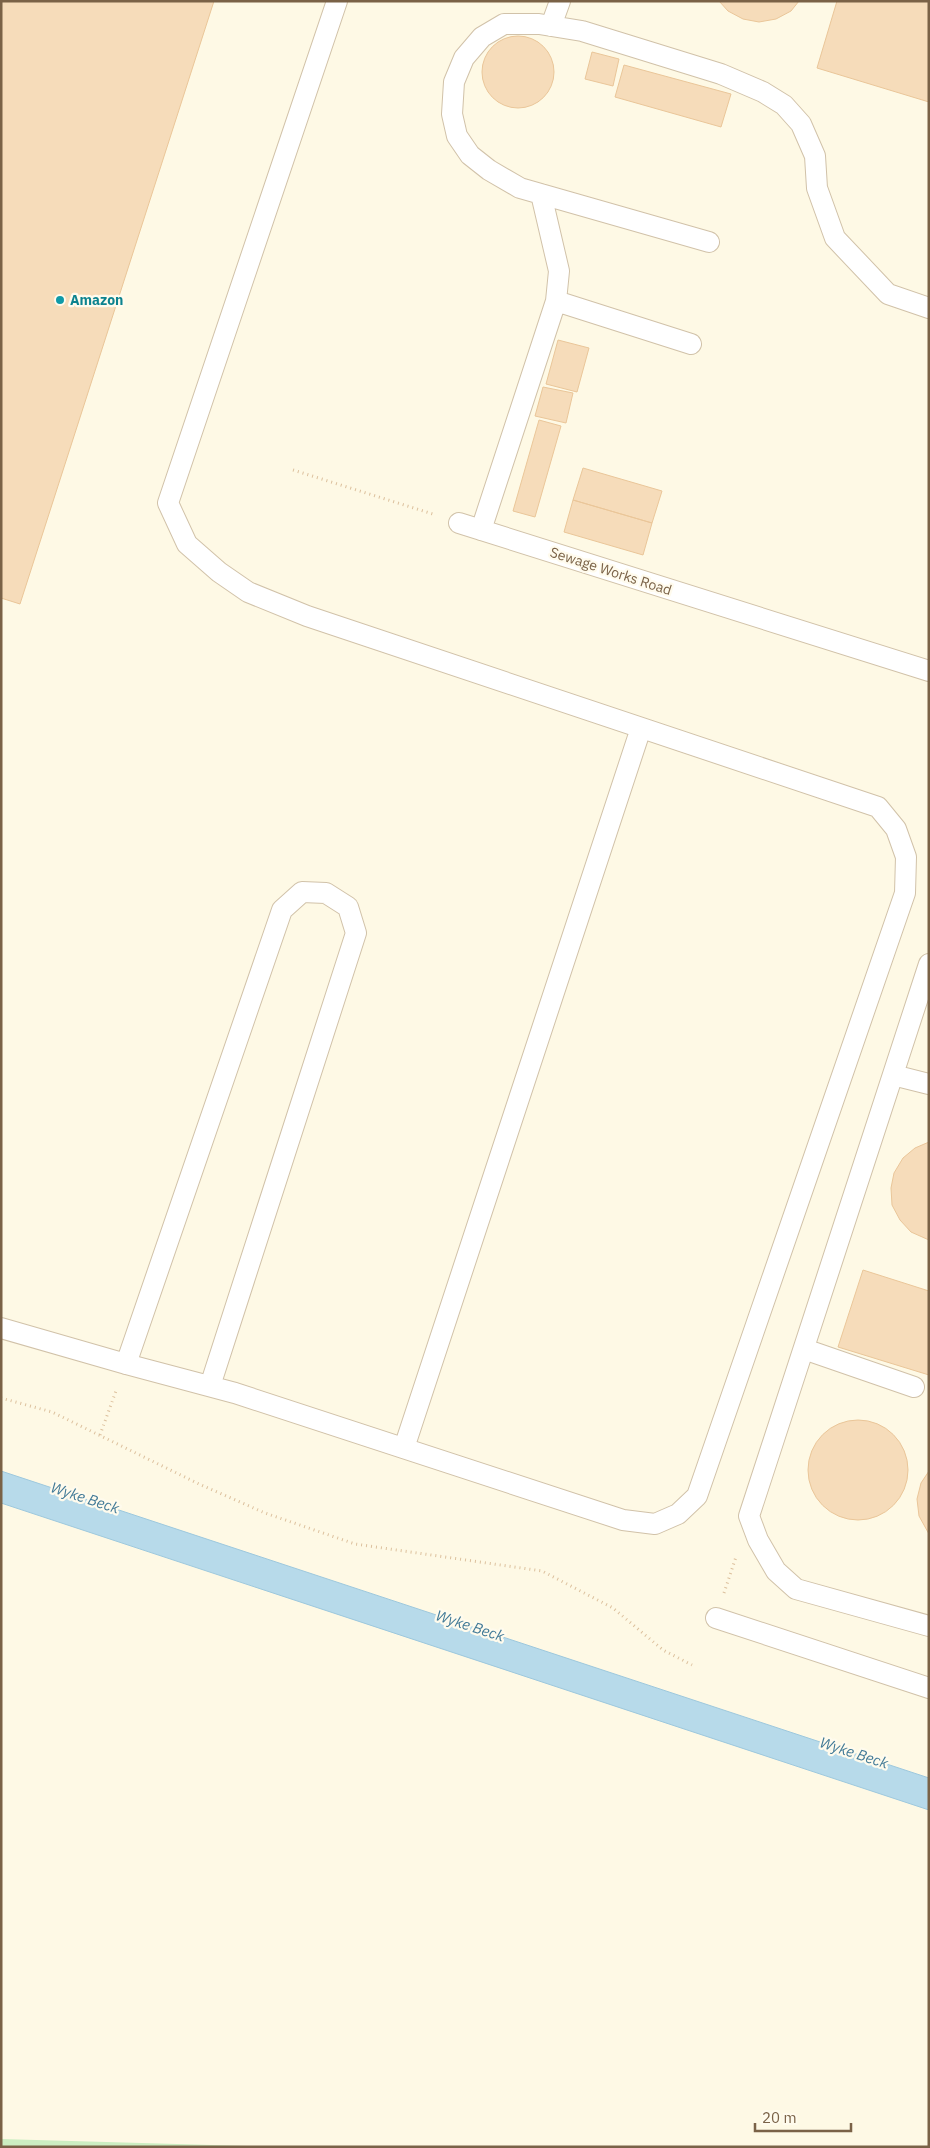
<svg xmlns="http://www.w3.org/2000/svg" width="930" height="2148" font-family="'IBM Plex Sans',sans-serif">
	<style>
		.green { fill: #cceec2 }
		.water { fill: #b7daea; stroke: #9dc8dd }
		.building { fill: #f6dcba; stroke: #eac699 }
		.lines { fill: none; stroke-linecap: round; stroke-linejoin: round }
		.service-casing { stroke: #d1c2a9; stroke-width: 22 }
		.path { stroke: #dcc09d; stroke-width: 3; stroke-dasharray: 1 4; stroke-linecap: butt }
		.service { stroke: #fff; stroke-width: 20 }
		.culture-dot { fill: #0f9aa8; stroke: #fffbed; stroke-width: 2 }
		.labels { text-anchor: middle; stroke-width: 4.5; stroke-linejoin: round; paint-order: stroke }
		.culture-label { font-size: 14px; font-weight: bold; fill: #0d838f; stroke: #fffbed; text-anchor: start }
		.street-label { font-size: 14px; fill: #7a6247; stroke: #fffbed }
		.water-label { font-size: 15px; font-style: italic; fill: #427a97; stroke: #fffbed }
	</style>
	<rect width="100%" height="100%" fill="#fef9e5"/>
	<!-- green -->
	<path class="green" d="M1,2139L287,2147H1Z"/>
	<!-- water -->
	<path class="water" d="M1,1471L929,1778V1810L1,1503Z"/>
	<!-- building -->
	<path class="building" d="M1,1H214L20,604L1,598Z
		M719,1H799L791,11L776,19L759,22L743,19L728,11Z
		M837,1H929V102L817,68Z
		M482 72a36 36 0 1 1 72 0a36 36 0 1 1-72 0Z
		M592,52L619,59L613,86L585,79Z
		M624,65L731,94L721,127L615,97Z
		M558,340L589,348L577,392L546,384Z
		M543,387L573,393L566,423L535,416Z
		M539,420L561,426L535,517L513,511Z
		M583,468L662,491L652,523L573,500Z
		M573,500L652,523L643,555L564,532Z
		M929,1142V1240L911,1232L900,1220L892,1205L891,1188L894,1173L903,1158L915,1148Z
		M863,1270L929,1291V1375L838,1347Z
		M808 1470a50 50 0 1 1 100 0a50 50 0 1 1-100 0Z
		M929,1471V1534L919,1516L917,1499L921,1483Z"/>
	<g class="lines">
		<!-- service casing -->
		<g class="service-casing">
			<path id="service" d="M551,26L560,1
				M541,194L559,271L556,301
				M709,242L520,188L489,170L470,155L457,136L452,114L454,82L464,58L482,37L504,24H539L582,31L721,74L763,92L784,105L801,124L815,156L817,188L835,238L888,294L929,308
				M459,523L929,671
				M481,530L556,301L691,344
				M929,964L749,1516L758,1540L776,1571L796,1589L929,1626
				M893,1075L929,1084
				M1,1328L126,1364L235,1393L623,1520L655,1524L678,1514L697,1496L905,893L906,857L896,829L878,807L307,616L248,592L219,572L187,544L168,503L337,1
				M804,1349L914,1387
				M126,1364L282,910L302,892L326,893L348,907L356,933L210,1386
				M404,1448L641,728
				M716,1618L929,1688"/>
		</g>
		<!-- path -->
		<path class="path" d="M293,470L436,515
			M1,1398L52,1412L199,1484L265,1513L355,1544L542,1571L613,1608L663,1650L692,1665
			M100,1435L117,1388
			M724,1593L736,1557"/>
		<!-- service -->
		<use href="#service" class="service"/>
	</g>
	<!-- markers -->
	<circle class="culture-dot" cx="60" cy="300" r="5"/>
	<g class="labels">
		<!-- culture labels -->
		<g class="culture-label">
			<text x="70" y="305">Amazon</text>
		</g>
		<!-- street labels -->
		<g class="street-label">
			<text transform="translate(611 571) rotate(18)" y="5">Sewage Works Road</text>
		</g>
		<!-- water labels -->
		<g class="water-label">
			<text transform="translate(85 1498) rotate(18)" y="5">Wyke Beck</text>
			<text transform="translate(470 1626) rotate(18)" y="5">Wyke Beck</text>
			<text transform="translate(854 1753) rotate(18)" y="5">Wyke Beck</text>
		</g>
	</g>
	<!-- border -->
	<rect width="930" height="2148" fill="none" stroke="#7a6247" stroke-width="5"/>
	<!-- scale -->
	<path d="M755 2123v8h96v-8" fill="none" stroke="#7a6247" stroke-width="2.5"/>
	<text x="762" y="2123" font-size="15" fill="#7a6247" stroke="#fffbed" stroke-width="4" paint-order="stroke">20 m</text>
</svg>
